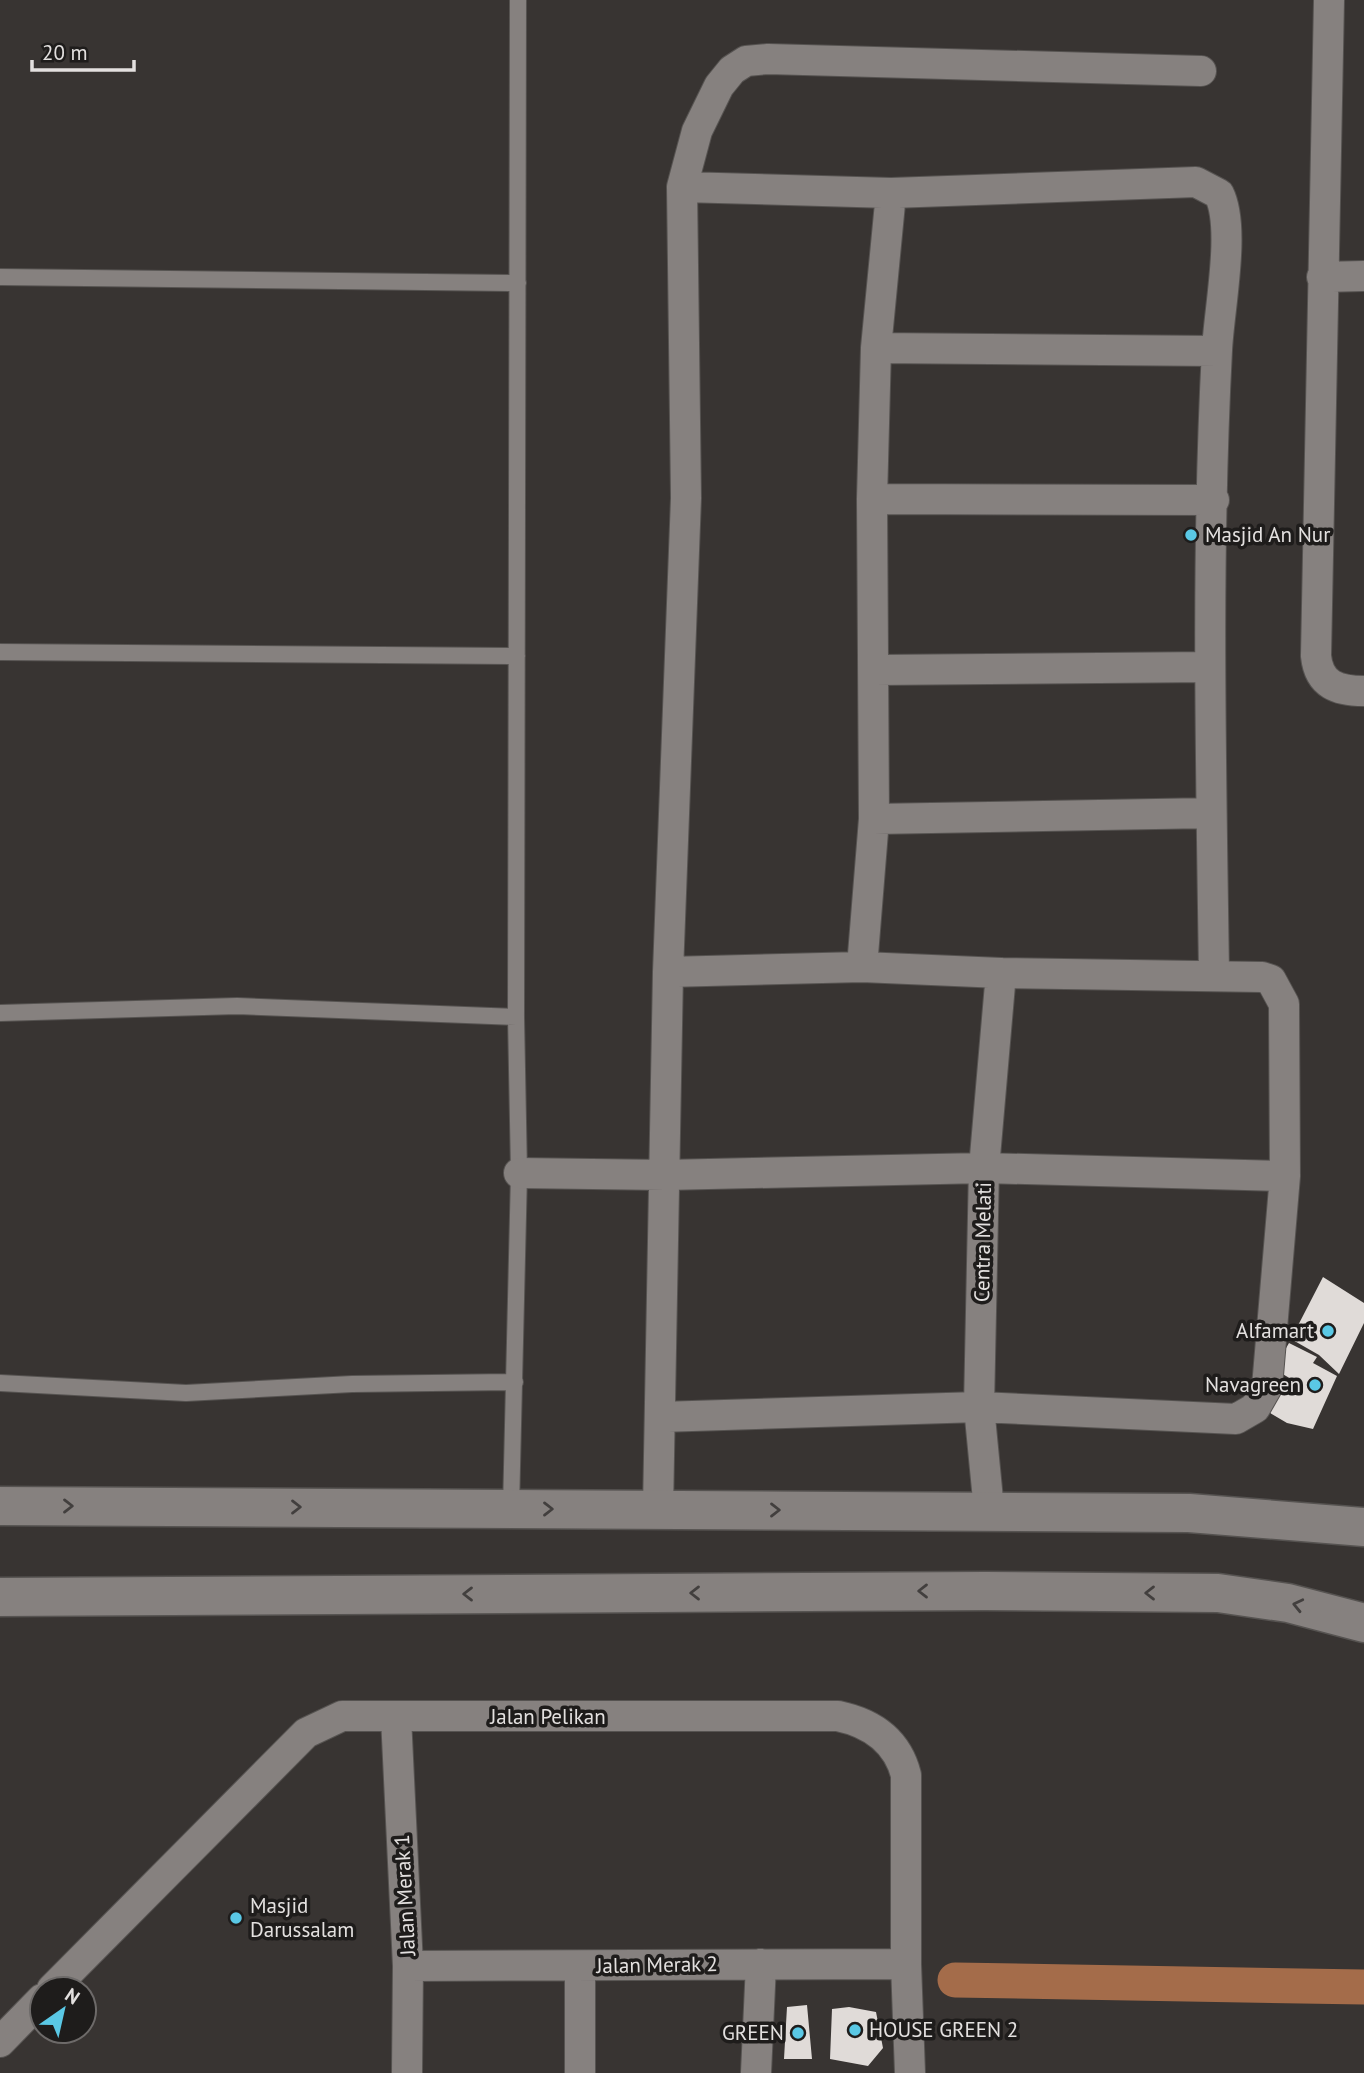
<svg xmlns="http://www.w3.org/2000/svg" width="1364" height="2073" font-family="'PT Sans',sans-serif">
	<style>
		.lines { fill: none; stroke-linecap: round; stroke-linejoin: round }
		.canal { stroke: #a46c4a; stroke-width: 35 }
		.building { fill: #e0dbd8 }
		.service-casing { stroke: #565351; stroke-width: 18 }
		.minor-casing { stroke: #565351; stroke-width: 32 }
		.secondary-casing { stroke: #565351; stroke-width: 41 }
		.service { stroke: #86817f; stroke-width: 16 }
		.minor { stroke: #86817f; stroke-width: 30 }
		.secondary { stroke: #86817f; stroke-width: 38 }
		.oneway { stroke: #423f3e }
		.poi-dot { fill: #5ac8e5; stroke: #1e1c1b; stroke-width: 2.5 }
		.labels { text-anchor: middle; stroke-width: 7; stroke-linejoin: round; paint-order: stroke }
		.poi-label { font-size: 21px; fill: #e3e0df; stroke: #1e1c1b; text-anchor: start }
		.street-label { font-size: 21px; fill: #e3e0df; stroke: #1e1c1b }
	</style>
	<rect width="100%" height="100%" fill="#383432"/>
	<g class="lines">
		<!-- canal -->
		<path class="canal" d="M955,1980L1364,1987"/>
	</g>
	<!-- building -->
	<path class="building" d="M1323,1277L1364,1303V1323L1339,1374L1319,1355L1291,1339Z
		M1289,1343L1317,1357L1313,1363L1337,1376L1313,1429L1287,1423L1260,1407L1274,1376L1295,1388L1298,1383L1274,1369Z
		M807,2005L812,2059H784L787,2007Z
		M849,2007L876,2012L883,2048L868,2066L830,2059L832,2009Z"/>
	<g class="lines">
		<!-- service casing -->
		<g class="service-casing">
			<path id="service" d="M0,277L518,283
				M0,652L517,656
				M0,1013L237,1006L516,1017
				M0,1383L186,1393L352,1384L515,1382
				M511,1509L519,1173L516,1017L518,0"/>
		</g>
		<!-- minor casing -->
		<g class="minor-casing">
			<path id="minor" d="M1329,0L1316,656C1319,685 1338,691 1364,691
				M682,187L891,193L1196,182L1219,194C1236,228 1219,309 1217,350C1206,558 1211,766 1214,974
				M1322,277L1364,276
				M876,348L1217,351
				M872,499L1214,500
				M875,670L1209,667
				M874,819L1211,813
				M862,967L874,819L872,499L876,348L891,193
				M519,1173L665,1175L984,1168L1285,1176
				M660,1417L979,1407L1236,1419L1255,1408L1267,1387L1285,1176L1284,1004L1271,980L1262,977L1001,973L862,967L668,972
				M658,1510L668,972L686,498L682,187L697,131L719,86L732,70L746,61L768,59L1201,71
				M989,1510L979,1407L984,1168L1001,973
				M396,1717L408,1966L407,2073
				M408,1966L906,1964
				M580,1966V2073
				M52,1989L306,1733L342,1716H838C871,1723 897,1740 906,1775V1964L910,2073
				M0,2042L42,1999
				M756,2073L761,1964"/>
		</g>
		<!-- secondary casing -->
		<g class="secondary-casing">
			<path id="secondary" d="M0,1506L1189,1513L1364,1527
				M0,1597L985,1591L1218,1593L1288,1603L1364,1623"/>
		</g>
		<!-- service -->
		<use href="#service" class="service"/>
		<!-- minor -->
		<use href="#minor" class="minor"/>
		<!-- secondary -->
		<use href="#secondary" class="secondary"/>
	</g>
	<!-- one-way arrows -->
	<defs><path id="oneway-chevron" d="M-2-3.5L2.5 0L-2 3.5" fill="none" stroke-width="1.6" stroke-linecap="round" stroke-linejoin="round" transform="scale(1.75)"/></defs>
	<g class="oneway">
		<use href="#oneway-chevron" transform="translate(68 1506)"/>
		<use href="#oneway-chevron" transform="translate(296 1507)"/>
		<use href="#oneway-chevron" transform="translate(548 1509)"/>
		<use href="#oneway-chevron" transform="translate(775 1510)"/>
		<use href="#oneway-chevron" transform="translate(923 1591) rotate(180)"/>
		<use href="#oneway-chevron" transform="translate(695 1593) rotate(180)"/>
		<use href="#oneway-chevron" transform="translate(1150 1593) rotate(-180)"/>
		<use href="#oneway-chevron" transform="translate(468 1594) rotate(180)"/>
		<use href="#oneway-chevron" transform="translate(1298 1605) rotate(-167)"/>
	</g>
	<!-- markers -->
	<g class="poi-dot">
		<circle cx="1191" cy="535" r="7"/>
		<circle cx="1328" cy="1331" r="7"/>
		<circle cx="1315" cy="1385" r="7"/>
		<circle cx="236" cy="1918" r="7"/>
		<circle cx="855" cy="2030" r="7"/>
		<circle cx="798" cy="2033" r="7"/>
	</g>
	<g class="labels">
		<!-- poi labels -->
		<g class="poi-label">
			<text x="1205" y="542">Masjid An Nur</text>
			<text x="1314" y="1338" text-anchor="end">Alfamart</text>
			<text x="1301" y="1392" text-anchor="end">Navagreen</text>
			<text x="250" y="1913">Masjid<tspan x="250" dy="24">Darussalam</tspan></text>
			<text x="869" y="2037">HOUSE GREEN 2</text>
			<text x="784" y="2040" text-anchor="end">GREEN</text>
		</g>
		<!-- street labels -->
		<g class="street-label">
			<text transform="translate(983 1242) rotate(-89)" y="7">Centra Melati</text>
			<text x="548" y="1724">Jalan Pelikan</text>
			<text transform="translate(405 1895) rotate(-93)" y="7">Jalan Merak 1</text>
			<text transform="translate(657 1965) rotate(-1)" y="7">Jalan Merak 2</text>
		</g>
	</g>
	<!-- north arrow -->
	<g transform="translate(63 2010) rotate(34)"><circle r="33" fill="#1e1c1b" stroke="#6d6a69" stroke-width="2"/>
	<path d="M0-5L12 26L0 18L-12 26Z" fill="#5ac8e5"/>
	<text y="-10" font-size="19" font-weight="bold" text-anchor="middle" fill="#e3e0df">N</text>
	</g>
	<!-- scale -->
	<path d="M32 60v10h102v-10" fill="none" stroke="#e3e0df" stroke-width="3.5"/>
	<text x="42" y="60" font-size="21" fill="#e3e0df" stroke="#1e1c1b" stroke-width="5" paint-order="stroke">20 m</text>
</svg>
